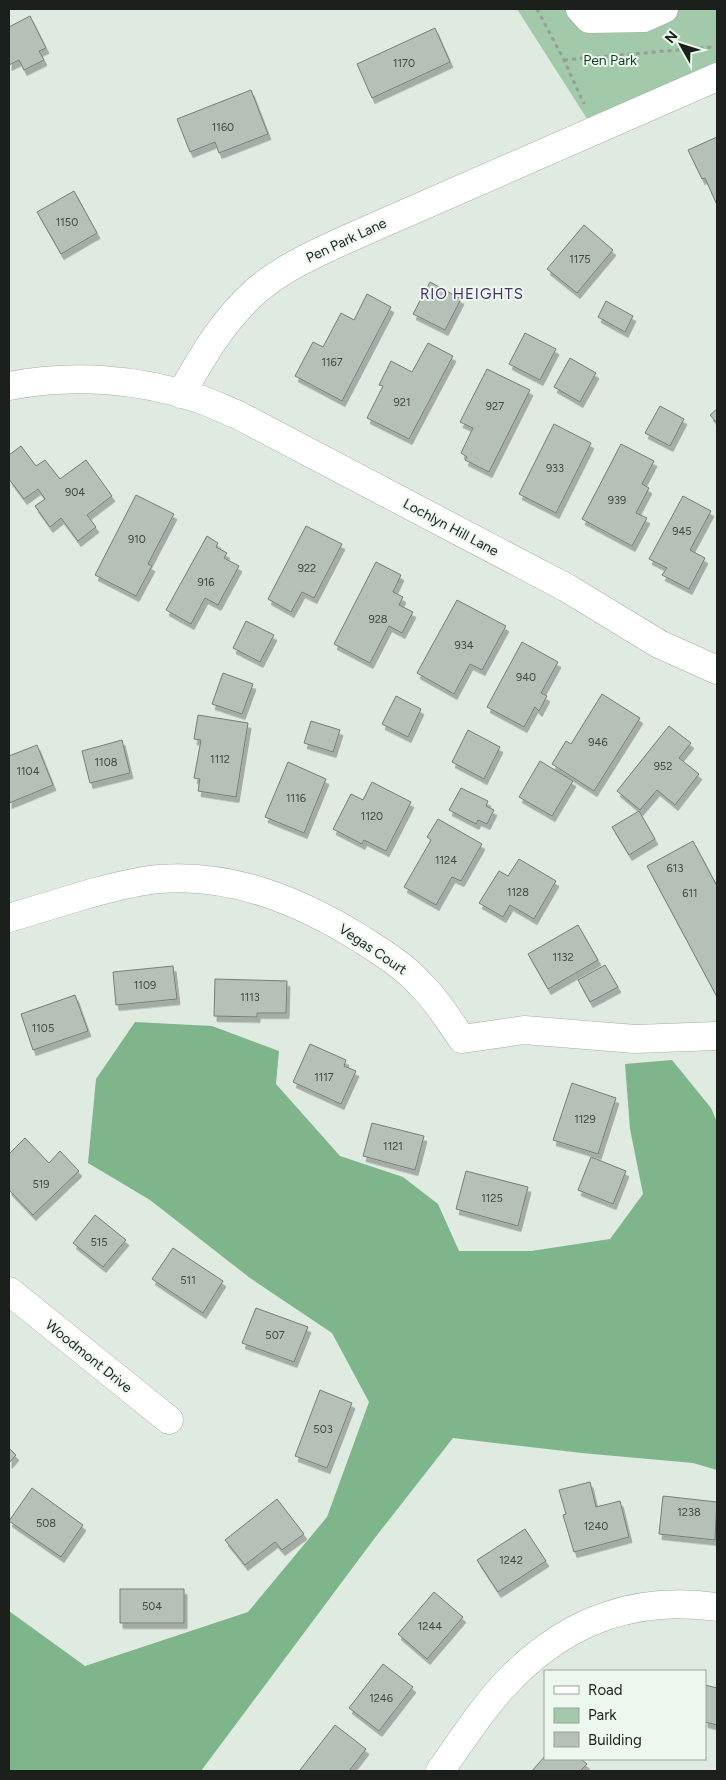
<svg xmlns="http://www.w3.org/2000/svg" width="726" height="1780" font-family="Figtree,sans-serif">
	<style>
		.green { fill: #a2c9aa }
		.forest { fill: #7eb58a }
		.building { fill: #b5c0b7; stroke: #757f76; filter: url(#shadow) }
		.lines { fill: none; stroke-linecap: round; stroke-linejoin: round }
		.minor-casing { stroke: #a3aea5; stroke-width: 29 }
		.path { stroke: #969f98; stroke-width: 3; stroke-dasharray: 4 4; stroke-linecap: butt }
		.minor { stroke: #fff; stroke-width: 28 }
		.labels { text-anchor: middle; stroke-width: 4; stroke-linejoin: round; paint-order: stroke }
		.number-label { font-size: 11px; fill: #424844 }
		.park-label { font-size: 14px; fill: #123c1f; stroke: #ecf8ee }
		.street-label { font-size: 14px; fill: #1c201d; stroke: #ecf8ee }
		.neighbourhood-label { font-size: 15px; letter-spacing: 1px; fill: #462d68; stroke: #ecf8ee }
	</style>
	<defs>
		<filter id="shadow"><feDropShadow dx="3" dy="5.5" stdDeviation="0" flood-color="#0004"/></filter>
	</defs>
	<rect width="100%" height="100%" fill="#dfeae1"/>
	<!-- green -->
	<path class="green" d="M517,9H717V70L591,125Z"/>
	<!-- forest -->
	<path class="forest" d="M135,1022L212,1026L279,1051L276,1084L340,1156L403,1177L438,1204L459,1251H531L610,1239L643,1194L630,1129L625,1064L672,1060L711,1108L717,1122V1470L693,1463L582,1453L453,1438L374,1539L201,1771H9V1611L85,1666L248,1612L327,1517L369,1402L332,1333L250,1278L150,1200L88,1163L96,1079Z"/>
	<!-- building -->
	<path class="building" d="M30,16L46,48L39,51L44,60L24,70L19,60L9,65V27Z
		M435,28L450,62L372,98L357,64Z
		M251,90L268,134L219,153L215,142L190,152L177,119Z
		M717,137V205L705,178L702,179L688,150Z
		M74,191L97,233L61,254L37,212Z
		M584,225L613,250L577,293L547,269Z
		M430,282L461,299L445,330L413,314Z
		M367,294L391,307L342,401L295,376L313,342L323,347L341,313L354,320Z
		M606,301L633,316L625,332L598,317Z
		M525,333L556,349L540,380L509,364Z
		M428,343L453,356L409,439L367,418L383,386L379,385L391,361L412,372Z
		M570,358L596,373L580,402L554,387Z
		M487,369L530,390L489,472L465,460L467,457L461,453L473,428L460,422Z
		M660,406L684,419L670,446L645,433Z
		M717,409V423L710,415Z
		M554,424L591,443L556,513L519,494Z
		M621,444L654,461L642,484L649,488L636,513L647,518L632,546L582,519Z
		M21,446L36,466L45,460L60,479L86,460L112,496L87,515L96,527L78,541L61,518L50,527L35,506L45,499L38,489L24,499L9,479V455Z
		M136,495L174,514L148,564L152,566L136,596L95,575Z
		M683,496L711,511L690,550L705,558L689,589L662,575L667,568L649,559Z
		M306,526L342,544L314,598L302,592L291,612L268,599Z
		M207,536L218,543L216,547L227,553L224,558L239,566L218,605L205,598L191,624L166,610Z
		M376,562L401,575L393,592L403,597L399,605L413,612L402,633L389,626L370,663L334,644Z
		M457,600L506,626L482,670L470,664L454,694L417,673Z
		M246,621L274,635L260,662L233,648Z
		M522,642L558,662L541,693L547,696L539,711L535,707L524,727L487,707Z
		M223,673L253,684L242,714L212,704Z
		M602,694L640,718L594,791L552,764L566,741L571,744Z
		M396,696L421,709L408,737L382,724Z
		M198,715L248,723L236,797L198,791L200,779L194,778L201,740L194,739Z
		M311,721L340,730L333,752L304,743Z
		M669,726L691,743L679,758L699,774L675,805L657,790L640,810L617,791Z
		M468,730L500,747L484,779L452,762Z
		M122,740L130,773L90,783L82,751Z
		M37,745L53,785L9,803V756Z
		M540,761L573,781L552,816L519,797Z
		M288,762L326,779L304,833L265,817Z
		M372,782L411,802L386,851L364,840L362,844L333,829L351,794L363,800Z
		M461,788L488,801L486,806L494,810L487,824L478,820L476,824L449,810Z
		M639,811L655,839L629,855L612,827Z
		M438,819L482,844L461,881L452,877L436,905L404,887L431,840L427,837Z
		M693,841L717,886V997L647,866Z
		M519,859L556,881L534,919L510,905L503,917L479,903L499,871L508,876Z
		M578,925L598,960L548,989L528,954Z
		M605,965L618,987L590,1002L578,980Z
		M173,966L177,999L116,1005L113,972Z
		M215,979L287,981L286,1013H257V1017L214,1016Z
		M75,995L88,1031L33,1050L21,1014Z
		M310,1044L346,1060L344,1066L356,1071L341,1104L293,1082Z
		M572,1083L616,1098L598,1154L553,1140Z
		M372,1123L424,1136L415,1170L363,1156Z
		M25,1138L49,1163L60,1151L79,1171L33,1215L9,1190V1154Z
		M591,1157L626,1171L613,1204L578,1190Z
		M466,1171L528,1187L518,1226L456,1209Z
		M95,1215L126,1240L103,1267L73,1243Z
		M173,1248L223,1281L203,1313L152,1279Z
		M256,1308L308,1327L294,1362L242,1343Z
		M320,1390L352,1403L327,1468L295,1456Z
		M9,1448L16,1455L9,1463Z
		M590,1482L596,1507L620,1501L629,1537L574,1552L563,1515L566,1514L559,1490Z
		M32,1488L83,1525L61,1557L9,1521Z
		M663,1496L717,1502L715,1540L659,1534Z
		M277,1499L304,1534L282,1550L275,1542L245,1565L225,1540Z
		M525,1529L546,1561L498,1592L477,1560Z
		M120,1589H184V1623H120Z
		M434,1592L463,1617L427,1659L398,1634Z
		M383,1664L413,1687L379,1731L349,1708Z
		M705,1685L717,1688V1725L705,1722Z
		M335,1725L366,1749L349,1771H302L300,1770Z
		M545,1756V1759H581L587,1764L580,1771H532Z"/>
	<g class="lines">
		<!-- minor casing -->
		<g class="minor-casing">
			<path id="minor" d="M580,9L589,19L644,18L664,9
				M9,386C71,374 138,378 199,399C212,403 225,410 238,415L567,588L659,644L717,670
				M181,394C202,357 223,320 256,291C285,266 321,251 356,235L717,77
				M9,918C35,910 62,902 88,894C111,888 135,881 159,879C232,873 300,901 361,939C383,953 404,966 421,985C437,1000 449,1021 462,1039L524,1030L635,1039L717,1036
				M9,1291L169,1420
				M440,1771C463,1739 484,1705 512,1677C570,1619 636,1596 717,1607"/>
		</g>
		<!-- path -->
		<path class="path" d="M537,9L564,60L584,104
			M564,60L712,47"/>
		<!-- minor -->
		<use href="#minor" class="minor"/>
	</g>
	<g class="labels">
		<!-- number labels -->
		<g class="number-label">
			<text x="404" y="67">1170</text>
			<text x="223" y="131">1160</text>
			<text x="67" y="226">1150</text>
			<text x="580" y="263">1175</text>
			<text x="332" y="366">1167</text>
			<text x="402" y="406">921</text>
			<text x="495" y="410">927</text>
			<text x="555" y="472">933</text>
			<text x="75" y="496">904</text>
			<text x="617" y="504">939</text>
			<text x="682" y="535">945</text>
			<text x="137" y="543">910</text>
			<text x="307" y="572">922</text>
			<text x="206" y="586">916</text>
			<text x="378" y="623">928</text>
			<text x="464" y="649">934</text>
			<text x="526" y="681">940</text>
			<text x="598" y="746">946</text>
			<text x="220" y="763">1112</text>
			<text x="106" y="766">1108</text>
			<text x="663" y="770">952</text>
			<text x="28" y="775">1104</text>
			<text x="296" y="802">1116</text>
			<text x="372" y="820">1120</text>
			<text x="446" y="864">1124</text>
			<text x="675" y="872">613</text>
			<text x="518" y="896">1128</text>
			<text x="690" y="897">611</text>
			<text x="563" y="961">1132</text>
			<text x="145" y="989">1109</text>
			<text x="250" y="1001">1113</text>
			<text x="43" y="1032">1105</text>
			<text x="324" y="1081">1117</text>
			<text x="585" y="1123">1129</text>
			<text x="393" y="1150">1121</text>
			<text x="41" y="1188">519</text>
			<text x="492" y="1202">1125</text>
			<text x="99" y="1246">515</text>
			<text x="188" y="1284">511</text>
			<text x="275" y="1339">507</text>
			<text x="323" y="1433">503</text>
			<text x="689" y="1516">1238</text>
			<text x="46" y="1527">508</text>
			<text x="596" y="1530">1240</text>
			<text x="511" y="1564">1242</text>
			<text x="152" y="1610">504</text>
			<text x="430" y="1630">1244</text>
			<text x="381" y="1702">1246</text>
		</g>
		<!-- park labels -->
		<g class="park-label">
			<text x="610" y="65">Pen Park</text>
		</g>
		<!-- street labels -->
		<g class="street-label">
			<text transform="translate(346 240) rotate(-25)" y="5">Pen Park Lane</text>
			<text transform="translate(451 527) rotate(28)" y="5">Lochlyn Hill Lane</text>
			<text transform="translate(373 949) rotate(34)" y="5">Vegas Court</text>
			<text transform="translate(89 1356) rotate(39)" y="5">Woodmont Drive</text>
		</g>
		<!-- neighbourhood labels -->
		<g class="neighbourhood-label">
			<text x="472" y="299">RIO HEIGHTS</text>
		</g>
	</g>
	<!-- border -->
	<rect width="726" height="1780" fill="none" stroke="#1c201d" stroke-width="20"/>
	<!-- legend -->
	<rect x="544" y="1670" width="162" height="90" fill="#ecf8ee" stroke="#99a29a"/>
	<rect x="554" y="1686" width="25" height="8" fill="#ffffff" stroke="#99a29a"/>
	<text x="588" y="1695" font-size="15" fill="#1c201d">Road</text>
	<rect x="554" y="1708" width="25" height="15" fill="#a2c9aa" stroke="#99a29a"/>
	<text x="588" y="1720" font-size="15" fill="#1c201d">Park</text>
	<rect x="554" y="1732" width="25" height="15" fill="#b5c0b7" stroke="#99a29a"/>
	<text x="588" y="1745" font-size="15" fill="#1c201d">Building</text>
	<!-- north arrow -->
	<g transform="translate(681 45) rotate(309)" stroke="#ecf8ee" stroke-width="4" paint-order="stroke">
	<path d="M0-4L9 19L0 12L-9 19Z" fill="#1c201d"/>
	<text y="-8" font-size="14" font-weight="bold" text-anchor="middle" fill="#1c201d">N</text>
	</g>
</svg>
